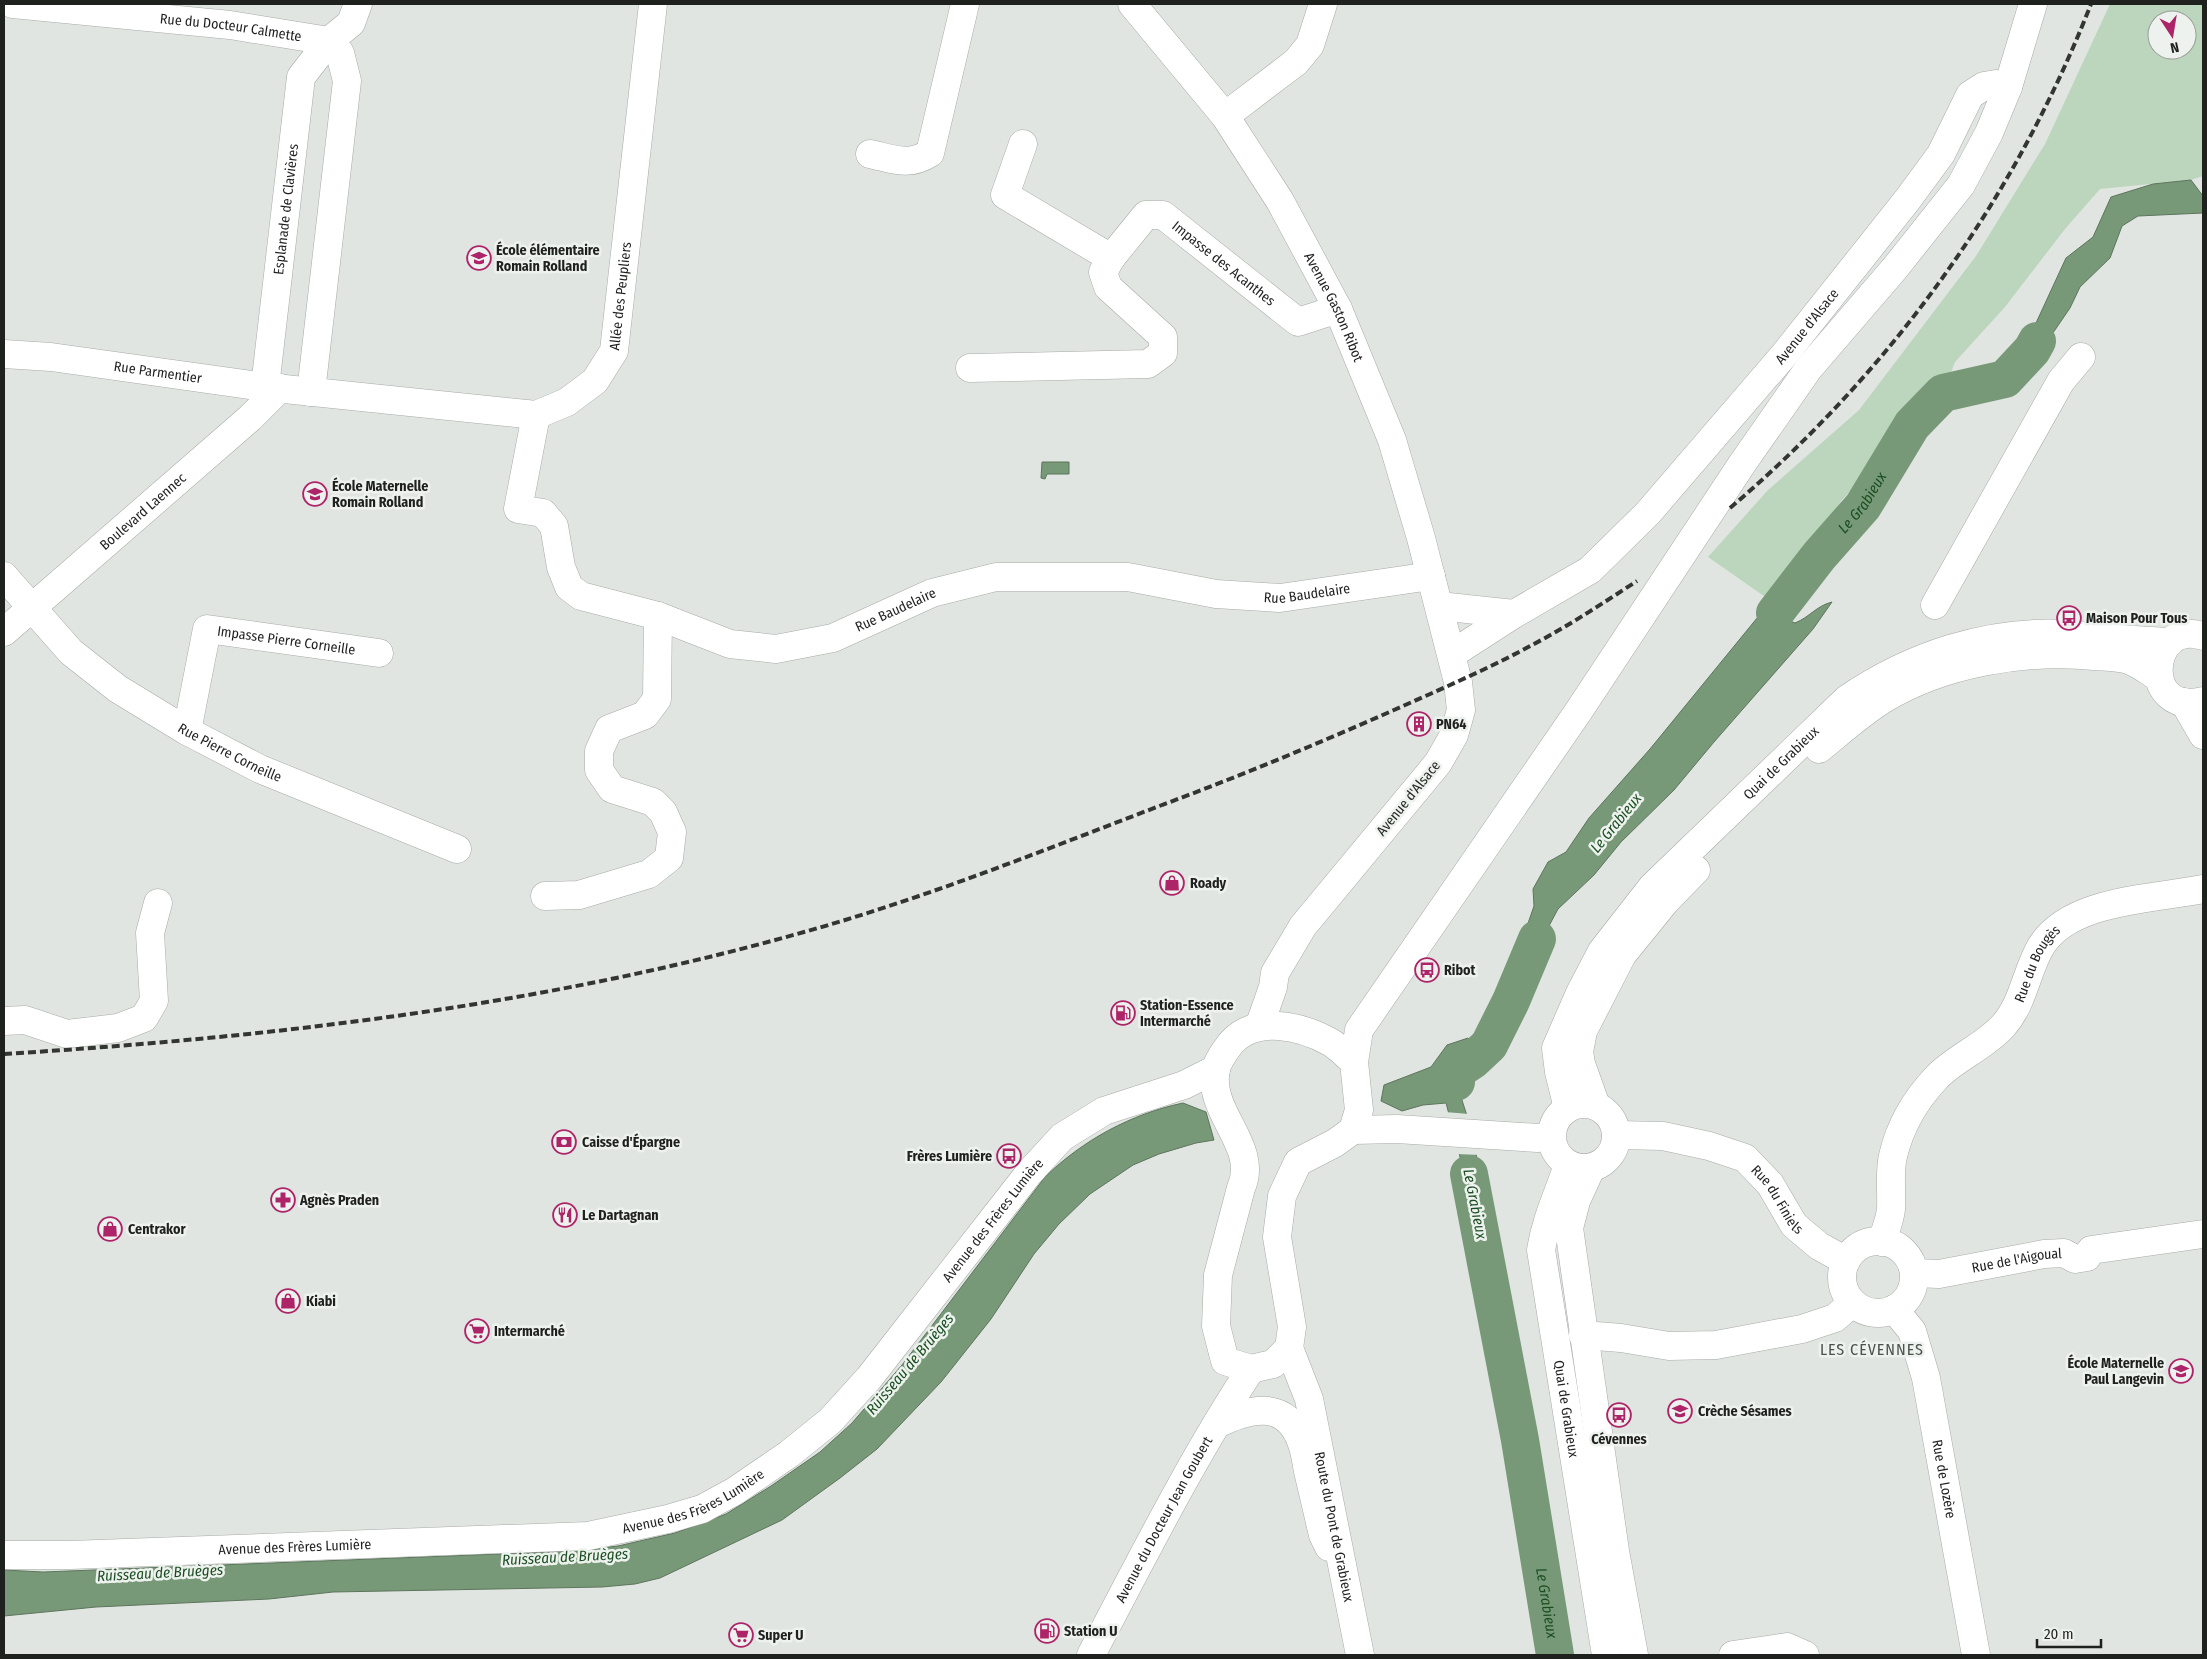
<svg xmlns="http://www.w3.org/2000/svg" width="2207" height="1659" font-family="'Fira Sans Condensed',sans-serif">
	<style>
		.green { fill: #bcd6bd; fill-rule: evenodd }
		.water { fill: #779978; stroke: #5d755d }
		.pier { fill: #e1e5e1 }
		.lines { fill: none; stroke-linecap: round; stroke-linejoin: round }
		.river { stroke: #779978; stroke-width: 38 }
		.minor-casing { stroke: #a7aba7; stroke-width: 29 }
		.major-casing { stroke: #a7aba7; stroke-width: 29 }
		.minor { stroke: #fff; stroke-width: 28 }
		.major { stroke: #fff; stroke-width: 28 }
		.rail { stroke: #333533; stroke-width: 4; stroke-dasharray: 8 4; stroke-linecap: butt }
		.labels { text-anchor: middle; stroke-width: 5; stroke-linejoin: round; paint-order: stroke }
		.street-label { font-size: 14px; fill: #1f211f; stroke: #eef2ee }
		.poi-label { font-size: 14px; font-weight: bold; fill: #1f211f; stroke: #eef2ee; text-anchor: start }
		.water-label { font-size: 15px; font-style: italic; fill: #1a4e21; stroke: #eef2ee }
		.quarter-label { font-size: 16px; letter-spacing: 1px; fill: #4e524e; stroke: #eef2ee }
	</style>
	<rect width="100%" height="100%" fill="#e1e5e1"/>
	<!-- green -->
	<path class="green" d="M2110,4H2203V176L2191,180L2100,189L2065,229L2005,307L1955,362L1943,393L1841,501L1809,549L1771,601L1708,557L1768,490L1859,410L1976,256L2045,144ZM2157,20H2187V50H2157Z"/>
	<!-- water -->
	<path class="water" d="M2191,180L2203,196V213L2138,216L2122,226L2110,258L2080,287L2070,308L2029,368L2005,379L2024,349L2066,258L2093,237L2111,197L2153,184Z
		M1069,462V474H1047L1045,479L1041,478L1042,462Z
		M1806,572L1789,609L1790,621L1795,623C1810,617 1816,606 1832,602L1813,629L1714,742L1674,790L1621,842L1594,875L1558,909L1517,986L1525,932L1534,906L1533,889L1548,862L1566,852L1589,818L1650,749L1771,601Z
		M1468,1038L1477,1047H1487L1480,1064L1469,1069L1460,1079L1461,1097L1469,1122L1480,1172L1477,1191L1479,1228L1470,1230C1461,1221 1465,1210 1465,1198C1465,1166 1454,1134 1446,1103L1423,1105L1402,1111L1381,1101L1384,1085L1431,1067L1447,1045Z
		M1183,1103L1206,1112L1214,1140L1196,1143L1159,1154L1133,1165L1090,1194L1059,1224L1034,1254L991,1319L941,1382L877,1449L840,1478L782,1520L660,1578L635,1584L602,1587L333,1592L269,1599L96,1607L4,1616V1570L43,1572L575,1551L618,1546L675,1533L726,1514L771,1486L820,1452L852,1423L902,1365L1045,1177C1083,1140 1131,1114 1183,1103Z"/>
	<!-- pier -->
	<path class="pier" d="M1445,1112L1469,1114L1480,1155L1456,1154Z"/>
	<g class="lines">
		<!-- river -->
		<g class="river">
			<path id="s1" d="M1775,613L1819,556L1863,506L1912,425L1943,393L2005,379L2032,350L2037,341"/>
			<path d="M1456,1082L1455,1072L1473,1060L1489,1045L1511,1001L1537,939"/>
			<path id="s2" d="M1469,1174L1520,1440L1555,1655"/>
		</g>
		<!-- minor casing -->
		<g class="minor-casing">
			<g id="minor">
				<path id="s3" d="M13,4L230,25L329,41"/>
				<path id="s4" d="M1132,4L1225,116L1280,201L1338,309L1392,440L1421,538L1458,682L1461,710L1454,735L1438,763L1303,926L1275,973L1273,987L1259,1027"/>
				<path d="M1225,116L1296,62L1310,45L1323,4"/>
				<path d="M1023,144L1005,195L1111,258"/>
				<path d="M870,154C894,159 908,167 930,153L965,4"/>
				<path id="s5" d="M4,354L51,357L265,387L536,415L567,402L595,381L614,351L653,4"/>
				<path id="s6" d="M970,368L1148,364L1163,353V337L1108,287L1103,272L1111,258L1146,215H1163L1298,322L1338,309"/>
				<path id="s7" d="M265,387L301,77L329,41L351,23L358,4"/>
				<path d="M311,392L347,81L340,53L329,41"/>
				<path id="s8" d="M536,415L518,509L543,513L554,526L561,567L569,587L581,596L658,616L730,644L776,649L833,638L932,593L996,577H1128L1216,594L1280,598L1431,576"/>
				<path id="s9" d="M4,576L71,652L118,689L187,731L260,769L457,849"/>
				<path d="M1935,605L2061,381L2081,357"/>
				<path d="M1439,606L1514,614"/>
				<path id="s10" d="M4,632L250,418L280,388"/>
				<path id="s11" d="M1452,654L1514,614L1590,570L1648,513L1784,355L1908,199L1941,154L1970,95L1984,86L1996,84L2008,87"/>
				<path d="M2184,702L2203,735"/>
				<path id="s12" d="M187,731L207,629L379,653"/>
				<path d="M545,896L579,895L649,874L669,858L672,832L663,812L653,802L612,789L599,770V751L609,729L645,715L657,699L658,616"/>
				<path d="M4,1021L25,1020L67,1034L118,1028L144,1018L154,1001L150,933L158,903"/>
				<path id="s13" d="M1616,1135L1663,1136L1709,1146L1745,1158L1770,1184L1794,1225L1819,1246L1846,1261"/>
				<circle cx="1878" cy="1277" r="36"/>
				<path id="s14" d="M1882,1242C1885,1231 1890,1220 1891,1209C1892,1192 1889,1172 1893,1156C1900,1126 1916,1099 1937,1077C1955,1058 1984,1047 2003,1026C2023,1004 2026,973 2040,948C2068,899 2155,899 2203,889"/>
				<path id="s15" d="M1914,1273L1939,1274L2044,1254L2064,1253L2075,1259L2087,1257L2091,1250L2203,1234"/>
				<path id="s16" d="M1894,1309L1912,1331L1926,1378L1976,1655"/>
				<path d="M1583,1335L1621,1338L1669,1346L1716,1345L1802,1329L1835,1318L1852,1303"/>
				<path d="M1217,1424C1249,1408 1286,1399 1301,1441C1305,1450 1306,1461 1308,1471C1313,1492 1318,1513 1323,1535L1329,1547"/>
				<path id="s17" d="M4,1555H70L588,1536L668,1519L702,1509L735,1491L789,1454L830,1421L869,1378L1029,1173L1062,1137L1104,1111L1184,1085L1216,1069"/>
				<path id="s18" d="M1091,1655C1142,1559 1191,1460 1251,1369"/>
				<path d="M1733,1655L1787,1647L1805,1655"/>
			</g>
		</g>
		<!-- major casing -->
		<g class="major-casing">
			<g id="major">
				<path d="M2203,636C2148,618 2140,717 2203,701"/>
				<path d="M1819,749C1840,732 1860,714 1882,700C1942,663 2025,649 2095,656C2106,657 2118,657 2129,660C2140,664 2148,671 2158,677"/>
				<path d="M1354,1062C1346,1055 1339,1047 1330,1042C1301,1026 1256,1015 1231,1043C1225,1051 1218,1060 1216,1069C1206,1112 1260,1146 1241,1188L1218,1275L1216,1326L1225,1361L1251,1369L1273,1364L1289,1348L1292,1327L1277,1237L1282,1196L1298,1162L1335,1143L1353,1130L1359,1110L1354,1062L1359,1030L1578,712L1742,464L1809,368L1895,268L1961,185L1989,133L2008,87L2033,4"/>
				<circle cx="1584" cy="1136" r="32"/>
				<path d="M1596,1106L1581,1064L1579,1052L1583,1031L1622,955L1665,902L1696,870"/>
				<path id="s19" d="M1568,1108L1559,1072L1556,1048L1580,993L1602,951L1652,887L1847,699C1910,656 1987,630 2064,634C2100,637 2135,641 2170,642"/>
				<path d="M1353,1130L1397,1129L1538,1138L1551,1136"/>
				<path id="s20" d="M1568,1165C1558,1195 1546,1219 1541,1250L1606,1655"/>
				<path d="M1591,1168L1576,1201L1569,1228L1615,1551L1634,1655"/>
				<path id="s21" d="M1289,1348L1309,1399L1360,1655"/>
			</g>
		</g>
		<!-- minor -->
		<use href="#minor" class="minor"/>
		<!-- major -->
		<use href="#major" class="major"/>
		<!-- rail -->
		<path class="rail" d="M1730,508C1891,371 2014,201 2091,4
			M4,1054C274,1037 543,1006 804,932C926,898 1044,850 1162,805C1240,776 1317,744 1394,710C1441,689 1488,669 1534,644C1570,625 1603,603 1637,581"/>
	</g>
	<!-- icons -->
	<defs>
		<g id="school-ring" transform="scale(1.25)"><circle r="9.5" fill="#eef2ee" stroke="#ad2468" stroke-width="1.5"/><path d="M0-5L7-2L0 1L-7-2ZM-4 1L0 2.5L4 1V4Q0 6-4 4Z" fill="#ad2468"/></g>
		<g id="bus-ring" transform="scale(1.25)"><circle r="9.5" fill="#eef2ee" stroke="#ad2468" stroke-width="1.5"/><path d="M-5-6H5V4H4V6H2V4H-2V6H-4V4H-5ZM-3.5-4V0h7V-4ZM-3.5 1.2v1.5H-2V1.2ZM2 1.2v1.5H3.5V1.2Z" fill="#ad2468"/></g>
		<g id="building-ring" transform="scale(1.25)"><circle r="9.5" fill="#eef2ee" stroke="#ad2468" stroke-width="1.5"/><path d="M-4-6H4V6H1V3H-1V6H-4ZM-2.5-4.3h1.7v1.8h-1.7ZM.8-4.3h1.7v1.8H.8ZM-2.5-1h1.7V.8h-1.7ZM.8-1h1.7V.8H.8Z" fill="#ad2468"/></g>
		<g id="shop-ring" transform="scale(1.25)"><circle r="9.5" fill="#eef2ee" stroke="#ad2468" stroke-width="1.5"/><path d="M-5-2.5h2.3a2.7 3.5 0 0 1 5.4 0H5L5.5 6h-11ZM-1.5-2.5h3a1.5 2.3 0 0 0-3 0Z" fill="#ad2468"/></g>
		<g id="fuel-ring" transform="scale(1.25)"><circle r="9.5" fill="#eef2ee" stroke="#ad2468" stroke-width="1.5"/><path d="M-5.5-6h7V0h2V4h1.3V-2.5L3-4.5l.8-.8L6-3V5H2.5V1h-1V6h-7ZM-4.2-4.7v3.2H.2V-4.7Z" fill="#ad2468"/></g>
		<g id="bank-ring" transform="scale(1.25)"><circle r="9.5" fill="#eef2ee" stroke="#ad2468" stroke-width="1.5"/><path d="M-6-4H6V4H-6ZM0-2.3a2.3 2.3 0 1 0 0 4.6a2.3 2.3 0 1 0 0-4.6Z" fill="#ad2468"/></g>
		<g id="pharmacy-ring" transform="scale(1.25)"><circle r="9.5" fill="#eef2ee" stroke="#ad2468" stroke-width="1.5"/><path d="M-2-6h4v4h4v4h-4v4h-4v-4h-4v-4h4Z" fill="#ad2468"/></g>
		<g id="restaurant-ring" transform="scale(1.25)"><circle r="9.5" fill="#eef2ee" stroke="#ad2468" stroke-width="1.5"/><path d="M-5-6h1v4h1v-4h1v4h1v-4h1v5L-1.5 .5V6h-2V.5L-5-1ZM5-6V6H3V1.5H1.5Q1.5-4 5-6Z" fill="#ad2468"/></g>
		<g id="supermarket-ring" transform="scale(1.25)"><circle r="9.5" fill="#eef2ee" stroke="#ad2468" stroke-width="1.5"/><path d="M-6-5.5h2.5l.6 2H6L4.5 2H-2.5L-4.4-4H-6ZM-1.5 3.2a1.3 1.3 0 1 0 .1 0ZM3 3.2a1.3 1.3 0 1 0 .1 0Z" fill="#ad2468"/></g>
	</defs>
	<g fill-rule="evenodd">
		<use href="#school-ring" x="479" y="258"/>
		<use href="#school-ring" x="315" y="494"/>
		<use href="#bus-ring" x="2069" y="618"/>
		<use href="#building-ring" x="1419" y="724"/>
		<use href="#shop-ring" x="1172" y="883"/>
		<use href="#bus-ring" x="1427" y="970"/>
		<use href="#fuel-ring" x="1123" y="1013"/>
		<use href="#bank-ring" x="564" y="1142"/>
		<use href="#bus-ring" x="1009" y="1156"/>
		<use href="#pharmacy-ring" x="283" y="1200"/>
		<use href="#restaurant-ring" x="565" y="1215"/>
		<use href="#shop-ring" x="110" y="1229"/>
		<use href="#shop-ring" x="288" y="1301"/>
		<use href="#supermarket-ring" x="477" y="1331"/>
		<use href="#school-ring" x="2181" y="1371"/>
		<use href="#school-ring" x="1680" y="1411"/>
		<use href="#bus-ring" x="1619" y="1415"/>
		<use href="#fuel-ring" x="1047" y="1631"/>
		<use href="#supermarket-ring" x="741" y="1635"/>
	</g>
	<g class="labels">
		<!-- street labels -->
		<g class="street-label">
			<text dy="5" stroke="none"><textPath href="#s3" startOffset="219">Rue du Docteur Calmette</textPath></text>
			<text dy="5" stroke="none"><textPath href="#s7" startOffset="179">Esplanade de Clavières</textPath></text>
			<text dy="5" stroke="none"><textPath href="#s6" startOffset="469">Impasse des Acanthes</textPath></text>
			<text dy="5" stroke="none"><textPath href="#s5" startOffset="695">Allée des Peupliers</textPath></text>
			<text dy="5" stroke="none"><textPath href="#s4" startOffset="366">Avenue Gaston Ribot</textPath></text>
			<text dy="5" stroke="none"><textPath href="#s11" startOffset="488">Avenue d'Alsace</textPath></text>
			<text dy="5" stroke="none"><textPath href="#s5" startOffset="155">Rue Parmentier</textPath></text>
			<text dy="5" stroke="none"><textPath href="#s10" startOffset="184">Boulevard Laennec</textPath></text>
			<text dy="5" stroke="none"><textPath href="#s8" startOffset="965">Rue Baudelaire</textPath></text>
			<text dy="5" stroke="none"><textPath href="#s8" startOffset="546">Rue Baudelaire</textPath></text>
			<text dy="5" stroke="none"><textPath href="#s12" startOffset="184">Impasse Pierre Corneille</textPath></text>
			<text dy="5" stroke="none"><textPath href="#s9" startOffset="290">Rue Pierre Corneille</textPath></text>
			<text dy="5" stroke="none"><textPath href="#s19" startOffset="429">Quai de Grabieux</textPath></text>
			<text transform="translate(1408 798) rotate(-51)" y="5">Avenue d'Alsace</text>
			<text dy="5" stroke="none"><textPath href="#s14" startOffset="334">Rue du Bougès</textPath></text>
			<text dy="5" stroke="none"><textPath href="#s13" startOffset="185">Rue du Finiels</textPath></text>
			<text dy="5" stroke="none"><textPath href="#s17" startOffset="1116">Avenue des Frères Lumière</textPath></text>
			<text dy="5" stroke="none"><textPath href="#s15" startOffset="104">Rue de l'Aigoual</textPath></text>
			<text dy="5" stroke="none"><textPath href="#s20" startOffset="250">Quai de Grabieux</textPath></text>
			<text dy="5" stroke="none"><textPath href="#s16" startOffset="180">Rue de Lozère</textPath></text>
			<text dy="5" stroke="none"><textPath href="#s17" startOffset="696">Avenue des Frères Lumière</textPath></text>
			<text dy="5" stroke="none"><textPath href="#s18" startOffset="154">Avenue du Docteur Jean Goubert</textPath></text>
			<text dy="5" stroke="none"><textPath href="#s21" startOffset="185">Route du Pont de Grabieux</textPath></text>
			<text dy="5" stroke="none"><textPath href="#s17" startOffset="291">Avenue des Frères Lumière</textPath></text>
		</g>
		<!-- poi labels -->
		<g class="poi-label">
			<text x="496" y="255">École élémentaire<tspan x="496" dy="16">Romain Rolland</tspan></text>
			<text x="332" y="491">École Maternelle<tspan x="332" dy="16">Romain Rolland</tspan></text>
			<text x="2086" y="623">Maison Pour Tous</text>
			<text x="1436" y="729">PN64</text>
			<text x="1190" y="888">Roady</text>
			<text x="1444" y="975">Ribot</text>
			<text x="1140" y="1010">Station-Essence<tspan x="1140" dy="16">Intermarché</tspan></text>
			<text x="582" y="1147">Caisse d'Épargne</text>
			<text x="992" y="1161" text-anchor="end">Frères Lumière</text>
			<text x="300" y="1205">Agnès Praden</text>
			<text x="582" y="1220">Le Dartagnan</text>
			<text x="128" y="1234">Centrakor</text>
			<text x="306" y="1306">Kiabi</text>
			<text x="494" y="1336">Intermarché</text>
			<text x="2164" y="1368" text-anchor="end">École Maternelle<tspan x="2164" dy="16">Paul Langevin</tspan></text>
			<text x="1698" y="1416">Crèche Sésames</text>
			<text x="1619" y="1444" text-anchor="middle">Cévennes</text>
			<text x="1064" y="1636">Station U</text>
			<text x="758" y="1640">Super U</text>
		</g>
		<!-- water labels -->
		<g class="water-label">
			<text dy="5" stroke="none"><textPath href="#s1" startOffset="141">Le Grabieux</textPath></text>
			<text transform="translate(1616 823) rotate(-51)" y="5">Le Grabieux</text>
			<text transform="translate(1475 1204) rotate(79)" y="5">Le Grabieux</text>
			<text transform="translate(910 1364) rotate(-50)" y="5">Ruisseau de Bruèges</text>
			<text transform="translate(565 1557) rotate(-3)" y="5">Ruisseau de Bruèges</text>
			<text transform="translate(160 1573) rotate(-3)" y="5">Ruisseau de Bruèges</text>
			<text dy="5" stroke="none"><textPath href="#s2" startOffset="436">Le Grabieux</textPath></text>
		</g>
		<!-- quarter labels -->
		<g class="quarter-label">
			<text x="1872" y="1355">LES CÉVENNES</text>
		</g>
	</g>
	<!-- border -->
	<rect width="2207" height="1659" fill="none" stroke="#1f211f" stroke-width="10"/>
	<!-- north arrow -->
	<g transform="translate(2172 35) rotate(168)"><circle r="24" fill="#eef2ee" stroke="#9b9e9b"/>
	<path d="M0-4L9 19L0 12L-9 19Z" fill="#ad2468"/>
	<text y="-8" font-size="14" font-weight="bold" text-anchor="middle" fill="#1f211f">N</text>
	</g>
	<!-- scale -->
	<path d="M2037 1639v8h64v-8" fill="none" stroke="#1f211f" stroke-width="2.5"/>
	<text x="2044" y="1639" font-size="15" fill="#1f211f" stroke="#eef2ee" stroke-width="4" paint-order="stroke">20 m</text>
</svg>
